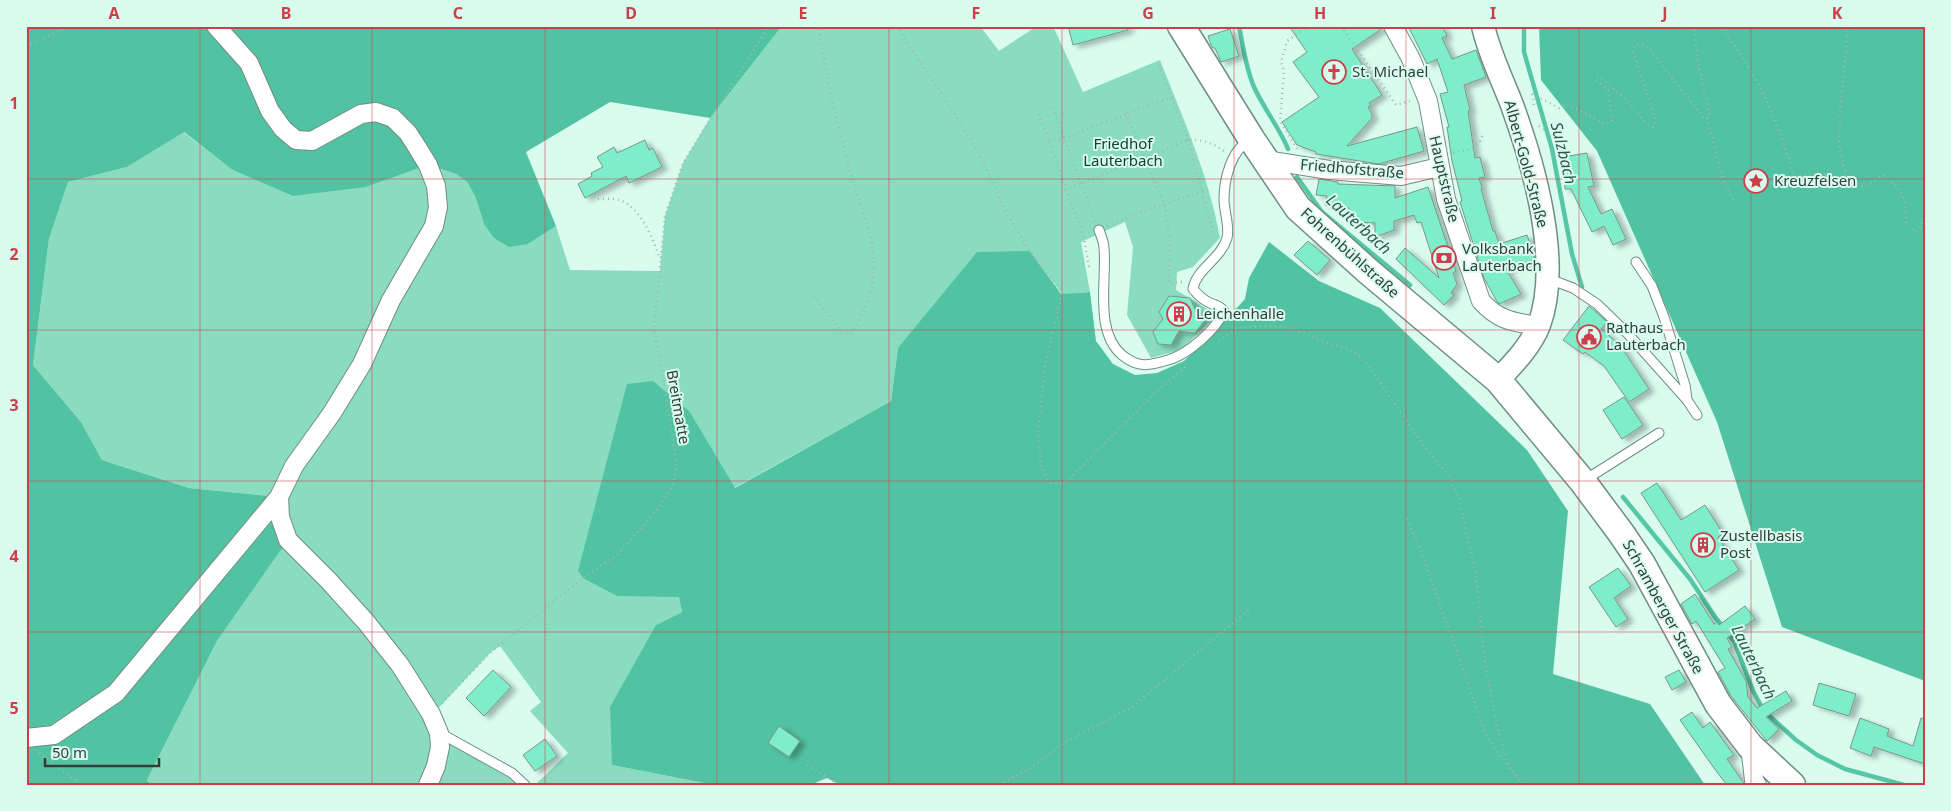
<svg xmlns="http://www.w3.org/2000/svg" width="1951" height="811" font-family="'Noto Sans',sans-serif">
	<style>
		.green { fill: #89dcc0 }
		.forest { fill: #52c3a2 }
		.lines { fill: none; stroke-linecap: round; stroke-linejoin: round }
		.stream { stroke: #56c7a6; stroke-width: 4.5 }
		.building { fill: #7eedca; stroke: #78988c; filter: url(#shadow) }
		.service-casing { stroke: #6f8e83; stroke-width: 11 }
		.minor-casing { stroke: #6f8e83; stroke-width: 20 }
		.tertiary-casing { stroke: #6f8e83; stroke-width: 25 }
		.secondary-casing { stroke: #6f8e83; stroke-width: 29 }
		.path { stroke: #9eb9af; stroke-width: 2.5; stroke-dasharray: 1 4; stroke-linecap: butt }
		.service { stroke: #fff; stroke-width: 9 }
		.minor { stroke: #fff; stroke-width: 18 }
		.tertiary { stroke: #fff; stroke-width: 22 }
		.secondary { stroke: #fff; stroke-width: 26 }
		.grid { fill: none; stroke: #ce3e49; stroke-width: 1; stroke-opacity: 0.55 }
		.labels { text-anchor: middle; stroke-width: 4; stroke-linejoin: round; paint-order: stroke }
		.poi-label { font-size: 15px; fill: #313f3a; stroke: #dafcef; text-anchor: start }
		.park-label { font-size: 15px; fill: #104234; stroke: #dafcef }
		.street-label { font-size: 15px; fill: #313f3a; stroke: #dafcef }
		.water-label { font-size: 16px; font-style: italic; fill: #2c5b4d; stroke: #dafcef }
		.neatline { fill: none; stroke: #ce3e49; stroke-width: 2 }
		.grid-label { font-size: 16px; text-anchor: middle; font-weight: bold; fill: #ce3e49 }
	</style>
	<defs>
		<filter id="shadow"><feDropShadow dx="5.5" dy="3" stdDeviation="2.5" flood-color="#0004"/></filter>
	</defs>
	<rect width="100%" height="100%" fill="#dafcef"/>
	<!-- green -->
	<path class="green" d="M782,26H980L999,51L1037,26H1053L1083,92L1160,60C1183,118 1209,176 1220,238L1193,267L1177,272L1176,290L1217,315L1181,350L1151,358L1127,315L1133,247L1125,222L1081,242L1090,292L1062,294L1030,251L898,348L891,401L734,488L690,412L617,596H679L682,612L656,625L612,765L714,785H535L568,753L530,711L541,702L500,646L491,652L432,715L439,733L525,785H151L147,780L217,641L288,540L279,497L189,488L102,460L81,422L33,365L49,239L68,182L127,167L183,132L231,169L366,187L428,165L456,174L467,182L475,196L484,224L528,244L556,226L570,270L660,271L665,216L683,163L710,118Z"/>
	<!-- forest -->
	<path class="forest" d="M26,26H782L710,118L610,102L526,152L556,226L528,244L509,247L494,238L484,224L475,196L467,182L456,174L428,165L366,187L293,196L231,169L184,132L127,167L68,182L49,239L33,365L81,422L102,460L189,488L279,497L288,540L217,641L147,780L151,785H26Z
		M1539,26H1925V681L1782,627L1717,422L1597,151L1541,80Z
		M1269,242L1319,281L1380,308L1527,450L1568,511L1553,674L1650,704L1705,785H840L827,778L810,785H714L612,765L610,707L656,625L682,612L679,597L617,596L583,578L578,571L627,384L653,381L690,412L735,488L891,401L898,348L977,252L1030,251L1061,294L1090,292L1096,341L1113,364L1135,375L1157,373L1184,361L1214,333L1245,299L1249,278Z"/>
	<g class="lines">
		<!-- stream -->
		<path class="stream" d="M1239,26C1243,46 1246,69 1254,87C1264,109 1279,127 1288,149
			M1524,26V52L1552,149L1572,254L1582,287
			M1297,177L1322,212L1410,285
			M1623,497L1690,579L1715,617L1734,641L1753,691L1764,711L1796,740L1817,755L1845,769L1904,785"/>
	</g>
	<!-- building -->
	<path class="building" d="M1068,26H1128V30L1073,45Z
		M1289,26H1382L1383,28L1352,49L1382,95L1369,103L1371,106L1368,107L1372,114V118L1347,146L1417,127L1424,151L1379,164L1316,154V152L1297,145L1282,122L1319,97L1293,62L1307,52Z
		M1408,26H1442L1447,36L1442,38L1452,59L1476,50L1486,77L1464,85L1470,110L1468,111L1475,158L1480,157L1485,177L1479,178L1482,188L1481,189L1493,231H1495L1499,244L1527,235L1534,256V260L1506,269L1521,294L1499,304L1496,300L1484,278L1460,202L1462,201L1452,161L1447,127H1449L1440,94L1448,92L1437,59L1427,64Z
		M1230,29L1239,56L1221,62L1215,48H1213L1211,45L1208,36Z
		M645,140L649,150L653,148L662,167L629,183L626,176L585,198L578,184L592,176L591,173L603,167L597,157L614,147L617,153Z
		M1587,153L1594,186L1588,187L1601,214L1612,209L1626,239L1613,245L1604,226L1592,232L1571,189H1565L1563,157Z
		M1319,179L1338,182V184L1395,186V198L1428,187L1456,271L1453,273L1457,284L1451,293L1454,295L1444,305L1396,259L1405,248L1439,278L1421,222L1417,223L1414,215L1394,221V230L1375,237V223L1355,222V214H1349V208L1325,205L1327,196L1316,195Z
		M1308,241L1330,260L1317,275L1294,255Z
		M1169,296L1190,298L1198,316H1208L1195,333L1179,331L1171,345L1158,344L1153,332L1163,319L1159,312Z
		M1589,306L1607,322L1601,329L1623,347L1622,348L1649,389L1629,402L1604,366L1585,352L1583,354L1563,340Z
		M1624,397L1643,425L1622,439L1603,410Z
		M1657,483L1681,520L1705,505L1723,534L1718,537L1739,570L1705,592L1641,493Z
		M1618,568L1631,586L1614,598L1628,619L1616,627L1589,587Z
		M1695,594L1714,624L1717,622L1719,625L1745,606L1755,619L1727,638L1732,647L1728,649L1746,681L1748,697L1757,708L1786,691L1792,701L1766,717L1779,729L1767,741L1731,696L1718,672L1725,668L1696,621L1692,624L1681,604Z
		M493,670L511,687L484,716L466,698Z
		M1679,670L1686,682L1672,690L1665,677Z
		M1819,683L1856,694L1849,716L1813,705Z
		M1692,712L1703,728L1710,722L1734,755L1727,759L1745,785H1727L1714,768L1680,720Z
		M1860,718L1889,729L1887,736L1913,746L1921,718L1925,719V764L1874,747L1871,756L1850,748Z
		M779,726L800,741L789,757L768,743Z
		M545,739L557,756L535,771L523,755Z"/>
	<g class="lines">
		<!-- service casing -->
		<g class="service-casing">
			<path id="service" d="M1099,230C1101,236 1104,242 1104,248C1107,281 1094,331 1122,355C1138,368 1148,366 1168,360C1187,355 1216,330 1224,311C1219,305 1217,306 1210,303C1203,300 1198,295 1193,289C1196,269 1221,259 1227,238C1230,226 1224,212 1224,199C1224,180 1231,150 1249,141
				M1636,262L1652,286L1664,317L1685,385L1687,399
				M1549,279L1573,288L1597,304L1628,334L1687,400L1697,415
				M1585,480L1659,433
				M440,733L512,773L525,785"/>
		</g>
		<!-- minor casing -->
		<g class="minor-casing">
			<path id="minor" d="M216,26L249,63L270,111L283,129L296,140L312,141L361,114L376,112L393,118L408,133L417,147L428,165L436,186L438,207L434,226L391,300L362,364L332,413L294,466L279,497L280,517L288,540L328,580L366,622L400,665L431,714L439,733L440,747L436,766L428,785
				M1393,26L1411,59L1428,101L1446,199L1481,301C1499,321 1513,322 1539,326
				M1266,160L1329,170L1401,176L1439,167
				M26,738L54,735L116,693L279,497
				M1750,746L1754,780L1757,785"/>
		</g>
		<!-- tertiary casing -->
		<g class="tertiary-casing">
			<path id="tertiary" d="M1483,26C1489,53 1502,79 1512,105C1534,165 1562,263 1539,325C1531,346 1513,364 1498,380"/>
		</g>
		<!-- secondary casing -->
		<g class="secondary-casing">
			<path id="secondary" d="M1181,26L1252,140L1298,208L1369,272L1498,380L1583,482L1621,533L1642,564L1718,704L1750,746L1792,785"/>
		</g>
		<!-- path -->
		<path class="path" d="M896,26L948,103L978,152L1006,212L1030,251L1062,294L1045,366L1038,432L1041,467L1048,480L1054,484L1067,481L1159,389L1187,366
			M1341,26L1396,105L1410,101
			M1719,26C1756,68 1779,124 1794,177
			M26,47L70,26
			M1159,65L1188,140L1213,233
			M1532,94L1559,108L1568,104L1604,124L1612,121L1608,91L1596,80L1597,77H1600L1625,99L1646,123L1653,127L1656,122L1633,51L1637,44L1647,46L1704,118H1707L1710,116L1698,63L1694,26
			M1532,94L1534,106
			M1053,108L1095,221
			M1126,113L1164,204L1170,241L1169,283L1182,282
			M1039,114L1083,235L1089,266L1092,267
			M1707,118L1723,179L1734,202
			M1539,126L1553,136L1559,154
			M1049,140L1064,138L1172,97
			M1297,149L1280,121L1284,70L1281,62L1287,41L1309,26
			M1453,153C1468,149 1478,150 1483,134
			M1756,181C1762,182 1770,184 1776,183C1782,182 1788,178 1794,177C1815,171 1837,173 1854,187L1865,186L1883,175C1904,191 1906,197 1906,223L1915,232L1921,227L1925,213
			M1847,181L1839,145L1840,112L1848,26
			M1065,190L1188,140C1201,139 1213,143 1224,151
			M598,199C606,199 615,198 622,201C642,210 653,239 660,259
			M1108,226L1133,215L1203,191
			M814,296L842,332L848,334L851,333C865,314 875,287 874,262C873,235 858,198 850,171C837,123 826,75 818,26
			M1235,309L1269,313L1274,320V326
			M1219,341L1235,329L1243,327L1274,326L1290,328L1324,342L1346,348L1356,353L1368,365L1419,439L1448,475L1459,498L1476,575L1485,662L1497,726L1510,769
			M1407,519L1419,545L1486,735L1510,769L1525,785
			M442,703L491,652L583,578L617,555L657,510L672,487L677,466L654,326L665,216L683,163L769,26
			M39,753L82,785
			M807,765L840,785
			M999,785L1031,768L1062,744L1132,707L1250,609"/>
		<!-- service -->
		<use href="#service" class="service"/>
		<!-- minor -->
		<use href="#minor" class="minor"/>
		<!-- tertiary -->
		<use href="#tertiary" class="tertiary"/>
		<!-- secondary -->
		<use href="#secondary" class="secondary"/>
	</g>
	<!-- grid -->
	<path class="grid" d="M200,26V785M372,26V785M545,26V785M717,26V785M889,26V785M1062,26V785M1234,26V785M1406,26V785M1579,26V785M1751,26V785M26,179H1925M26,330H1925M26,481H1925M26,632H1925"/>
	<!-- icons -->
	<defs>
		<g id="church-ring" transform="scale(1.25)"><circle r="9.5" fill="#dafcef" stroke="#ce3e49" stroke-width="1.5"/><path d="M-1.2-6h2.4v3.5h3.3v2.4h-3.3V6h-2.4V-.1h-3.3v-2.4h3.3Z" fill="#ce3e49"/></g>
		<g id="sight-ring" transform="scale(1.25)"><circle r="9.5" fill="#dafcef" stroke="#ce3e49" stroke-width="1.5"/><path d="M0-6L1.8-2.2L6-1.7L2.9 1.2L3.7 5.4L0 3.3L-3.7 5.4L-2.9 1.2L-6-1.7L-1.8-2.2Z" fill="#ce3e49"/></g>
		<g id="bank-ring" transform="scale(1.25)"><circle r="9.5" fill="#dafcef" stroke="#ce3e49" stroke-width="1.5"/><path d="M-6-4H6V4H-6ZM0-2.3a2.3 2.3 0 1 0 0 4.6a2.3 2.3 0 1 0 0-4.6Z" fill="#ce3e49"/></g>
		<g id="building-ring" transform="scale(1.25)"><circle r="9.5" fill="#dafcef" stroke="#ce3e49" stroke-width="1.5"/><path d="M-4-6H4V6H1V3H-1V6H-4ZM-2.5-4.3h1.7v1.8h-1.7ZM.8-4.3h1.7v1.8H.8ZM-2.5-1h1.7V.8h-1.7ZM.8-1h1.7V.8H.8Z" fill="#ce3e49"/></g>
		<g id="civic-ring" transform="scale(1.25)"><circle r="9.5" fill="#dafcef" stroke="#ce3e49" stroke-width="1.5"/><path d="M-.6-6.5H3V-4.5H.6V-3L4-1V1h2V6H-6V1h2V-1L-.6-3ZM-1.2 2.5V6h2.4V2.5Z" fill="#ce3e49"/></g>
	</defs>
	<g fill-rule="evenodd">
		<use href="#church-ring" x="1334" y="72"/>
		<use href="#sight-ring" x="1756" y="181"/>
		<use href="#bank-ring" x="1444" y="258"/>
		<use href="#building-ring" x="1179" y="314"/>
		<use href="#civic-ring" x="1589" y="337"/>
		<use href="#building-ring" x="1703" y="545"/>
	</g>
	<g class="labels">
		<!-- poi labels -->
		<g class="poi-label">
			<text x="1352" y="77">St. Michael</text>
			<text x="1774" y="186">Kreuzfelsen</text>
			<text x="1462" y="254">Volksbank<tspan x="1462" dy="17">Lauterbach</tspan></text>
			<text x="1196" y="319">Leichenhalle</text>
			<text x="1606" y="333">Rathaus<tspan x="1606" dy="17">Lauterbach</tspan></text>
			<text x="1720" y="541">Zustellbasis<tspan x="1720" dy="17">Post</tspan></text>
		</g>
		<!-- park labels -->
		<g class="park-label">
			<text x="1123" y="149">Friedhof<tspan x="1123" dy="17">Lauterbach</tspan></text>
		</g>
		<!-- street labels -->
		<g class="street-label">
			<text transform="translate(1526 164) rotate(75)" y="5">Albert-Gold-Straße</text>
			<text transform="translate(1352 169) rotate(5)" y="5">Friedhofstraße</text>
			<text transform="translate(1444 179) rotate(77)" y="5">Hauptstraße</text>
			<text transform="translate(1350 253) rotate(42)" y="5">Fohrenbühlstraße</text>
			<text transform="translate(678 407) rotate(80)" y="5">Breitmatte</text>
			<text transform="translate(1663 607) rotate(61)" y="5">Schramberger Straße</text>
		</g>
		<!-- water labels -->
		<g class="water-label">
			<text transform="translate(1564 153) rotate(76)" y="6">Sulzbach</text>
			<text transform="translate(1359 224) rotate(42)" y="6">Lauterbach</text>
			<text transform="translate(1754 662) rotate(64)" y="6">Lauterbach</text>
		</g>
	</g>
	<!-- border -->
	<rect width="1951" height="811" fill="none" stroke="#dafcef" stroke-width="55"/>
	<!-- scale -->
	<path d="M45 758v8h114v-8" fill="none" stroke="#313f3a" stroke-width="2.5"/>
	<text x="52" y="758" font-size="15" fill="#313f3a" stroke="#dafcef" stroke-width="4" paint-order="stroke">50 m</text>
	<rect x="28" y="28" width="1896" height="756" class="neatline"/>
	<g class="grid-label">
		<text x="114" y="19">A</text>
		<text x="286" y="19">B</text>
		<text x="458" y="19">C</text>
		<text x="631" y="19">D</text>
		<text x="803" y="19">E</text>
		<text x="976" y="19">F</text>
		<text x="1148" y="19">G</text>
		<text x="1320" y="19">H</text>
		<text x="1493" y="19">I</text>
		<text x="1665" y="19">J</text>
		<text x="1837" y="19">K</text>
		<text x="14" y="109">1</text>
		<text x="14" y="260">2</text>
		<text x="14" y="411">3</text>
		<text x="14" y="562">4</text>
		<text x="14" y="714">5</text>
	</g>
</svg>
